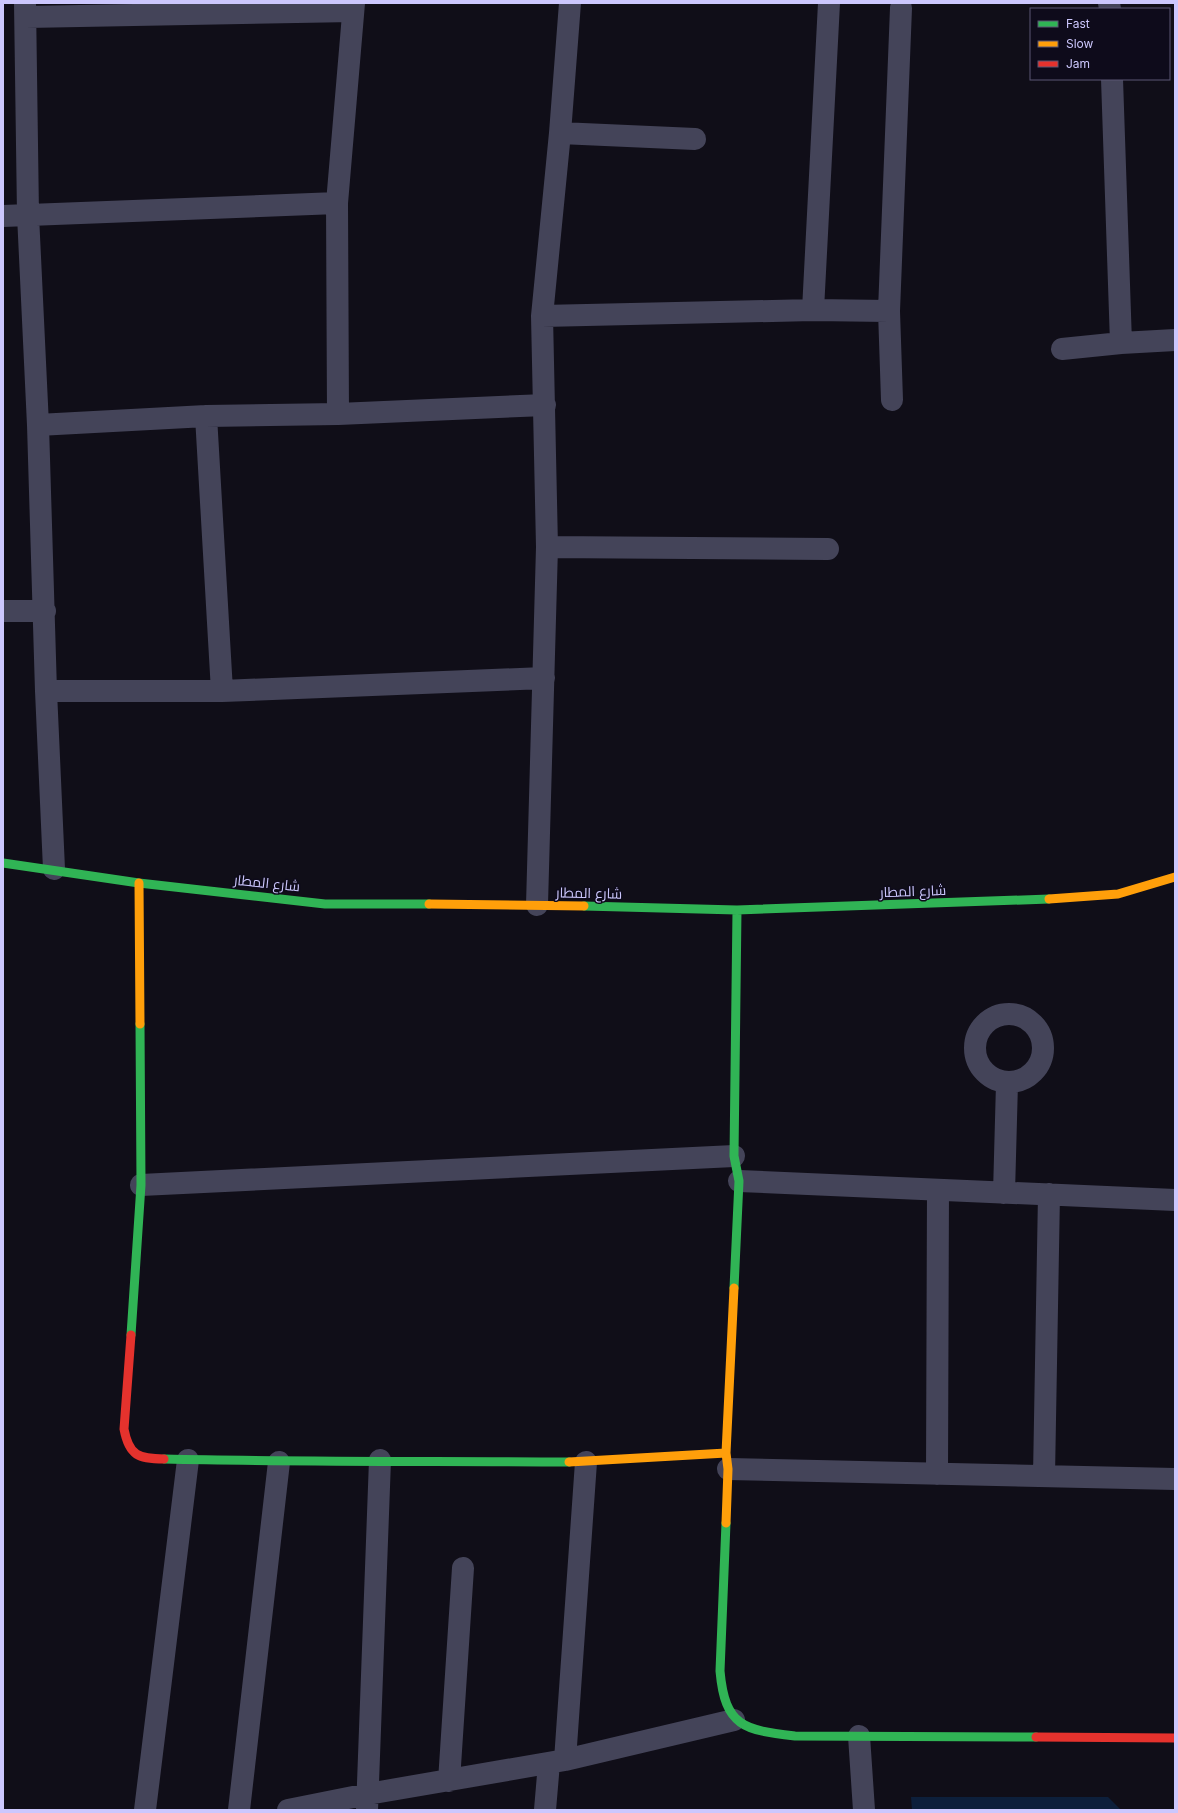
<svg xmlns="http://www.w3.org/2000/svg" width="1178" height="1813" font-family="Inter,Cairo,sans-serif">
	<style>
		.water { fill: #0d1f3b }
		.lines { fill: none; stroke-linecap: round; stroke-linejoin: round }
		.street { stroke: #444459; stroke-width: 22 }
		.fast { stroke: #30b455; stroke-width: 9 }
		.slow { stroke: #ff9f0a; stroke-width: 9 }
		.jam { stroke: #e5322d; stroke-width: 9 }
		.labels { text-anchor: middle; stroke-width: 3; stroke-linejoin: round; paint-order: stroke }
		.street-label { font-size: 14px; fill: #ccc7fd; stroke: #0e0b1b }
	</style>
	<rect width="100%" height="100%" fill="#100e18"/>
	<!-- water -->
	<path class="water" d="M911,1797H1108L1121,1810H912Z"/>
	<g class="lines">
		<!-- street -->
		<path class="street" d="M25,3L28,215L38,425L46,691L54,869
			M1109,3L1110,9
			M26,17L353,11
			M1112,79L1121,343
			M560,133L695,139
			M3,216L337,203
			M813,310L829,3
			M542,316L813,310L889,311
			M1062,349L1121,343L1175,340
			M892,400L889,311L901,8
			M338,414L337,203L354,3
			M206,416L222,691
			M38,425L206,416L338,414L545,405
			M547,547L828,549
			M3,611H45
			M46,691H222L544,678
			M537,905L547,547L542,316L560,133L570,3
			M975 1048a34 34 0 1 1 68 0a34 34 0 1 1-68 0Z
			M739,1181L1175,1200
			M141,1185L734,1156
			M1004,1193L1007,1083
			M728,1469L1175,1479
			M937,1474L938,1190
			M1044,1476L1049,1194
			M859,1736L864,1810
			M565,1760L586,1462
			M449,1781L463,1568
			M145,1810L188,1460
			M239,1810L279,1462
			M288,1810L368,1794L565,1760L734,1720
			M367,1810L380,1460
			M545,1810L549,1763"/>
		<!-- fast -->
		<path class="fast" d="M3,863L139,883L325,904H429
			M584,906L737,910L1049,899
			M734,1288L739,1181L734,1156L737,910
			M131,1335L141,1185L140,1024
			M164,1459C299,1462 434,1461 569,1462
			M726,1523L720,1671C725,1727 744,1730 795,1736L1036,1737"/>
		<!-- slow -->
		<path class="slow" d="M139,883L140,1024
			M1049,899L1118,894L1175,877
			M429,904L584,906
			M569,1462L726,1453
			M726,1523L728,1469L726,1453L734,1288"/>
		<!-- jam -->
		<path class="jam" d="M131,1335L124,1429C129,1456 139,1459 164,1459
			M1036,1737L1175,1738"/>
	</g>
	<g class="labels">
		<!-- street labels -->
		<g class="street-label">
			<text transform="translate(267 883) rotate(6)" y="5">شارع المطار</text>
			<text transform="translate(913 891) rotate(-2)" y="5">شارع المطار</text>
			<text transform="translate(589 893) rotate(1)" y="5">شارع المطار</text>
		</g>
	</g>
	<!-- border -->
	<rect width="1178" height="1813" fill="none" stroke="#ccc7fd" stroke-width="8"/>
	<!-- legend -->
	<rect x="1030" y="8" width="140" height="72" fill="#0e0b1b" stroke="#5a5675"/>
	<rect x="1038" y="21" width="20" height="6" fill="#30b455" stroke="#5a5675"/>
	<text x="1066" y="28" font-size="12" fill="#ccc7fd">Fast</text>
	<rect x="1038" y="41" width="20" height="6" fill="#ff9f0a" stroke="#5a5675"/>
	<text x="1066" y="48" font-size="12" fill="#ccc7fd">Slow</text>
	<rect x="1038" y="61" width="20" height="6" fill="#e5322d" stroke="#5a5675"/>
	<text x="1066" y="68" font-size="12" fill="#ccc7fd">Jam</text>
</svg>
